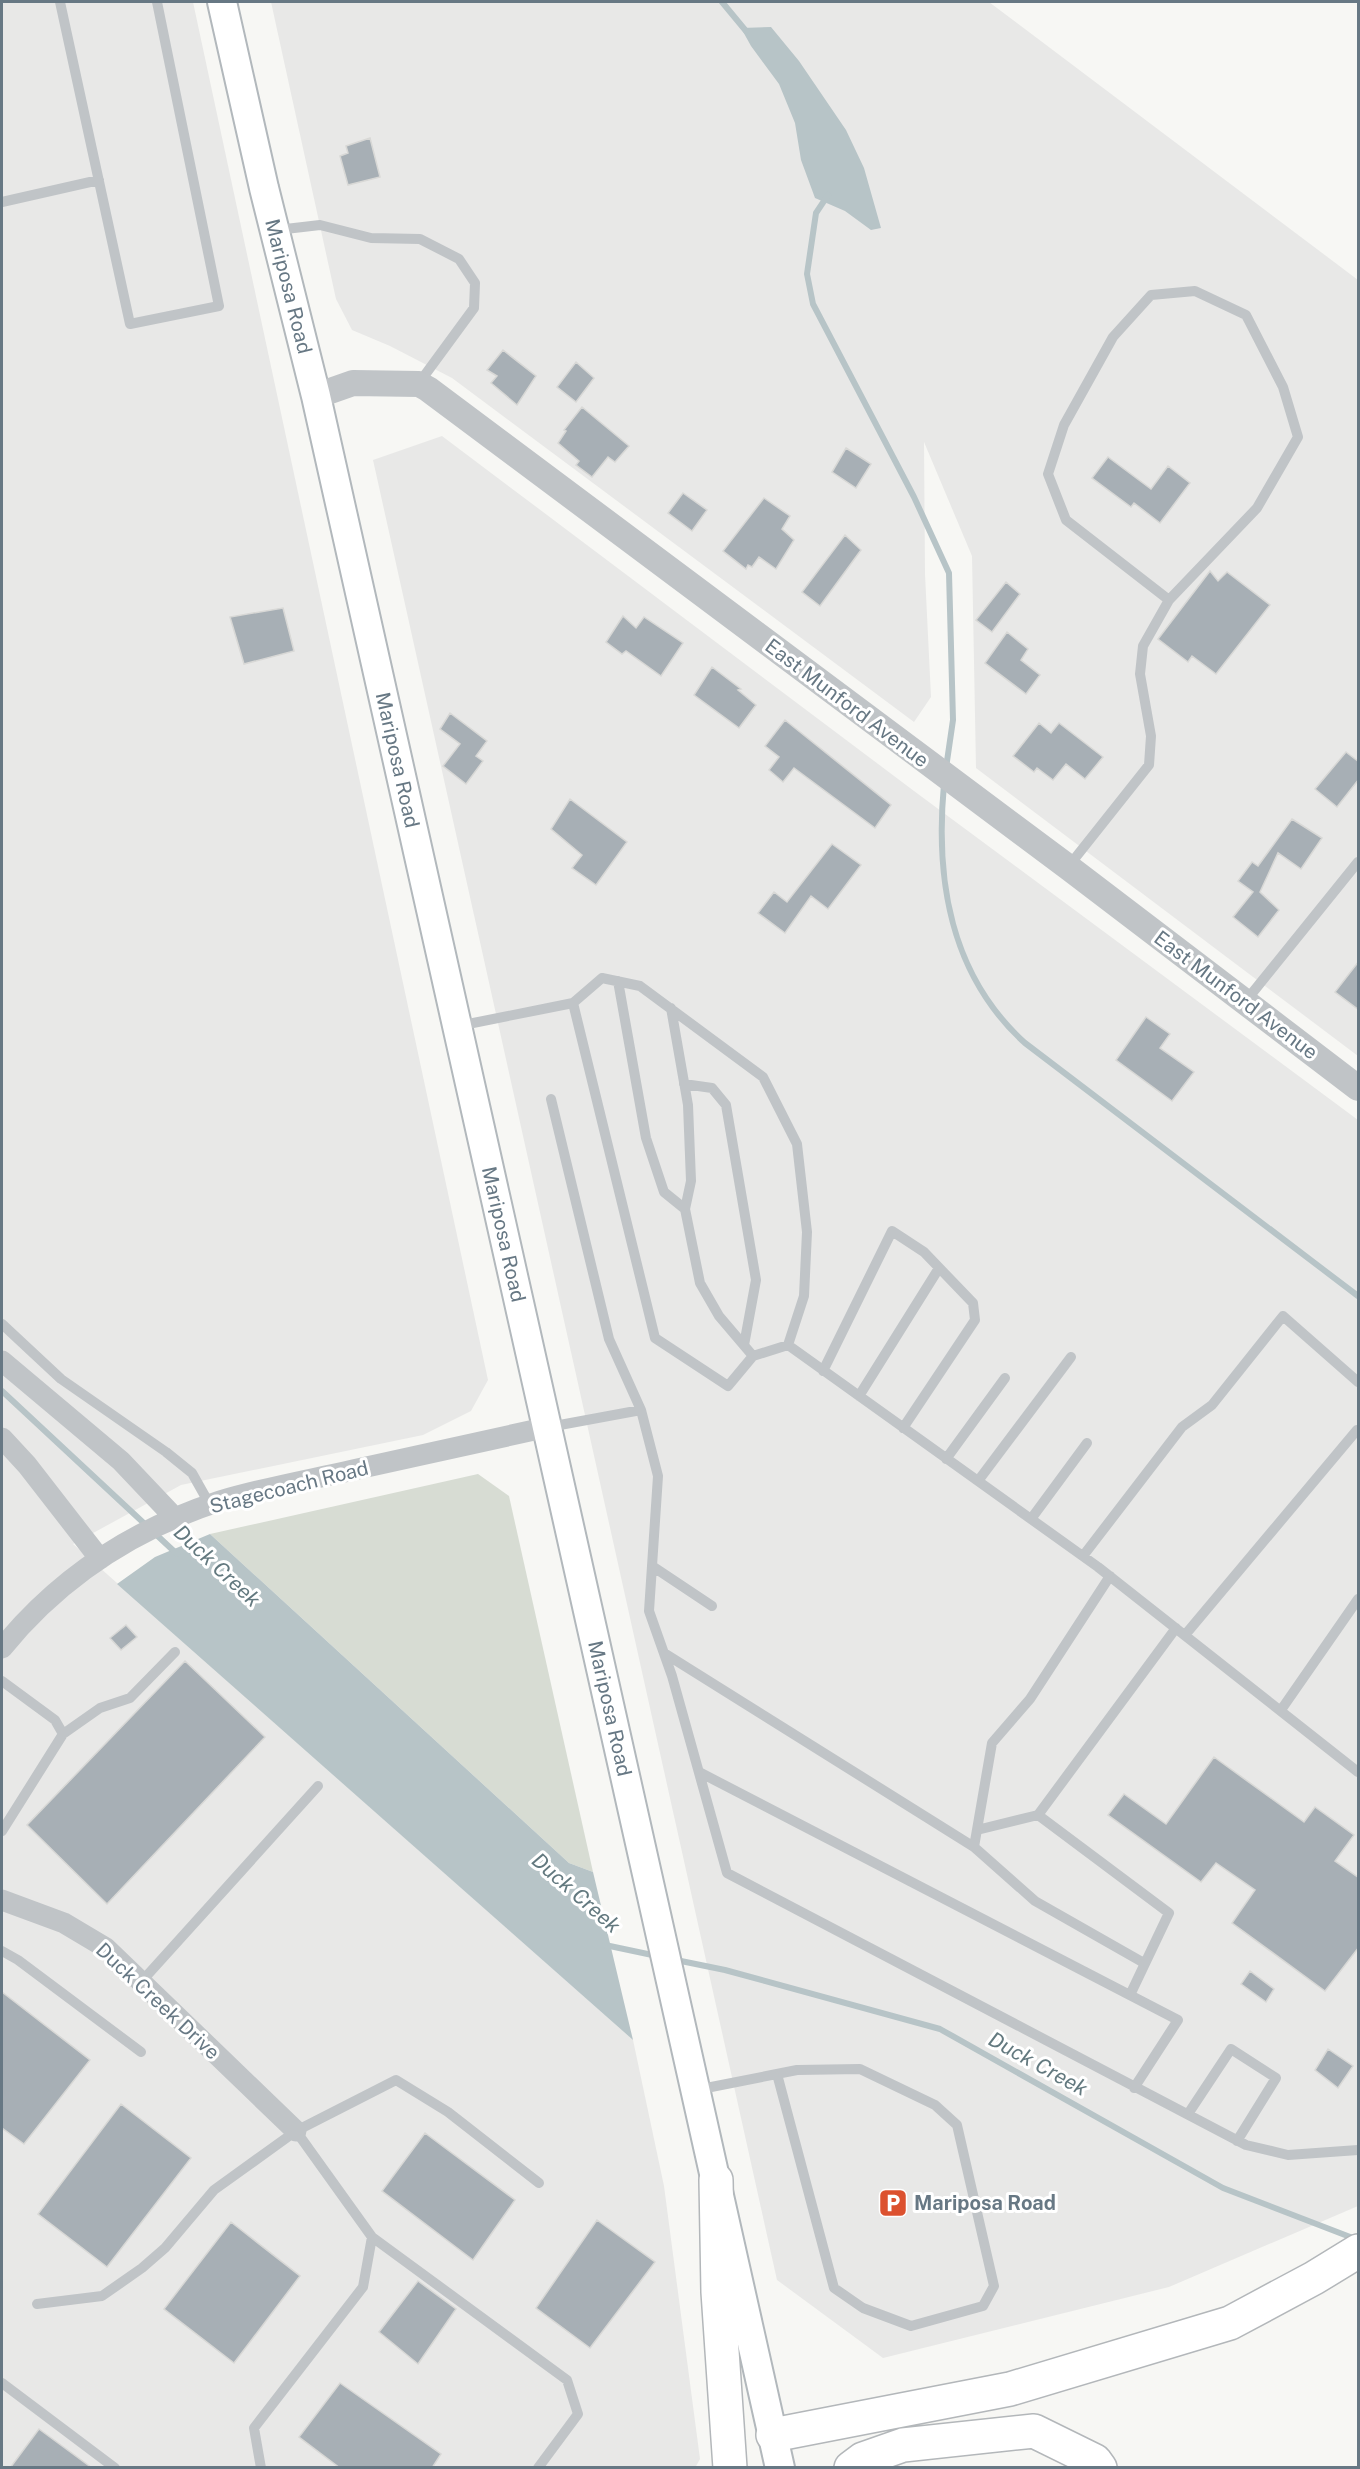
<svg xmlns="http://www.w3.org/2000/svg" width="1360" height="2469" font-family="'Public Sans',sans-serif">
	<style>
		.built { fill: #e8e8e7 }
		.green { fill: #d7dcd3 }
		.water { fill: #b7c4c7 }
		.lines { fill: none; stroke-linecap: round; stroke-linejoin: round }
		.stream { stroke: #b7c4c7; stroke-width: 6 }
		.building { fill: #a7afb5; stroke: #d8d8d6; stroke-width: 1.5 }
		.secondary-casing { stroke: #b2b8bc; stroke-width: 32 }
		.motorway-casing { stroke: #b3b7ba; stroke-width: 36 }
		.service { stroke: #c0c4c7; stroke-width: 10 }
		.minor { stroke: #c0c4c7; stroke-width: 21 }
		.tertiary { stroke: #c0c4c7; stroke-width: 26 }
		.secondary { stroke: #fff; stroke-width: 28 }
		.motorway { stroke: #fff; stroke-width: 33 }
		.labels { text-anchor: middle; stroke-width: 6; stroke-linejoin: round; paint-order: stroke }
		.street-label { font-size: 20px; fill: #677884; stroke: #fff }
		.poi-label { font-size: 20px; font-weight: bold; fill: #677884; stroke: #fff; text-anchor: start }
		.water-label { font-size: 21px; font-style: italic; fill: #63797f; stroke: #fff }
	</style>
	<rect width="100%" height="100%" fill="#f7f7f4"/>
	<!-- built -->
	<path class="built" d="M2,2H193L488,1380L471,1411L423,1435L181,1485L73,1544L633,2040L664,2186L700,2459L695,2468H2Z
		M271,2H989L1358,280V1056L976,768L972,556L924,442L925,574L931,697L914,722L452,378L390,346L352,330L336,299Z
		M442,436L914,791L1358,1120V2206L1169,2287L883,2358L777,2280L373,460Z"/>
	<!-- green -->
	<path class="green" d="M478,1474L509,1496L593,1872L569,1863L210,1534Z"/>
	<!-- water -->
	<path class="water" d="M771,27L799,61L846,130L864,168L881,228L871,230L845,211L815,198L801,160L795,123L779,84L751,46L741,28Z
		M210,1534L569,1863L593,1872L633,2040L117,1584L155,1557Z"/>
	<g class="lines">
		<!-- stream -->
		<path class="stream" d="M722,2L746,31
			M828,195L816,213L807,274L813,304L914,497L949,573L953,720L946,768
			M944,784C935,880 950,975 1025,1043L1358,1296
			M2,1391L177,1554
			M605,1945L657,1956
			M676,1960L725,1970L940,2029L1223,2188L1358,2240"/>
	</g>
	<!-- building -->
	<path class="building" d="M370,138L380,177L348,185L340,156L348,153L346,146Z
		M503,350L536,376L517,405L491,383L497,376L487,370Z
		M576,362L594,378L576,402L557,387Z
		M582,407L629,446L615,462L608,457L592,477L576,465L579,461L558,443L566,431L564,430Z
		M846,448L871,464L856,488L832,472Z
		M1108,457L1151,489L1168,466L1190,483L1160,523L1134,503L1131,507L1092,478Z
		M683,493L707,510L692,531L668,513Z
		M764,498L790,516L782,529L794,540L776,569L759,557L752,567L748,565L746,569L723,551Z
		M845,535L861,550L820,606L802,592Z
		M1210,571L1218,581L1227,572L1270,605L1216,674L1192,656L1188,662L1158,639Z
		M1006,582L1020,594L992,632L976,620Z
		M283,608L294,651L244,664L230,617Z
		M623,616L636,628L644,617L683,643L661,676L626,651L622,654L606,642Z
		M1007,632L1028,649L1021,660L1040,675L1026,694L985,663Z
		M712,667L741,689L738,690L756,705L739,728L694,695Z
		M450,713L487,741L476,756L483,761L466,784L443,766L460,744L440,729Z
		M785,720L891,805L875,828L794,768L783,782L769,770L779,757L765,746Z
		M1039,723L1051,733L1059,723L1103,757L1085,779L1066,764L1053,780L1037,768L1034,772L1013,756Z
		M1346,752L1359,762V779L1337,807L1315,789Z
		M570,799L627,842L596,885L572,868L582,855L551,829Z
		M1292,819L1322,838L1301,869L1278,853L1260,892L1279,910L1258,937L1233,917L1253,892L1238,881L1252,862L1258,866Z
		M832,844L861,865L828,909L811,896L785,933L758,913L774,892L787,902Z
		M1359,961V1010L1335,992Z
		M1146,1017L1170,1034L1160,1048L1194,1072L1172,1101L1116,1060Z
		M126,1625L137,1637L121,1650L110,1638Z
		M185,1661L265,1737L107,1904L27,1825Z
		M1214,1757L1304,1822L1315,1807L1354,1835L1335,1861L1359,1878V1947L1325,1991L1232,1923L1255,1890L1216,1863L1201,1882L1108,1815L1124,1794L1166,1824Z
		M1250,1971L1274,1989L1266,2002L1241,1984Z
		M2,1992L90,2060L24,2144L2,2128Z
		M1328,2049L1353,2066L1338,2088L1315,2070Z
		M121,2104L191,2158L107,2267L38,2214Z
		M425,2133L515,2200L473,2260L382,2191Z
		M597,2220L655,2262L590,2348L536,2308Z
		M231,2222L300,2276L234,2363L164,2309Z
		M418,2281L456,2309L418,2364L379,2332Z
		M340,2383L441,2454L432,2468H340L299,2437Z
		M39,2429L92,2468H10Z"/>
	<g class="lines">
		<!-- secondary casing -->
		<g class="secondary-casing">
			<g id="secondary">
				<path id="s1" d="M222,2L264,188L316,396L780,2468"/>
			</g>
		</g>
		<!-- motorway casing -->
		<g class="motorway-casing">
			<path id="motorway" d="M716,2180L718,2292L730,2468
				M773,2435L1010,2389L1230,2323L1314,2278L1358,2251
				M851,2468L863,2459L903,2445L1034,2431L1095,2461L1100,2468"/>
		</g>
		<!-- service -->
		<path class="service" d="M60,2L130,324L219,306L157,2
			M2,202L99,180
			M277,230L320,225L371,238L420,239L459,259L475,283L474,308L419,383
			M1068,867L1149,765L1151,736L1140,674L1143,646L1169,600L1257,508L1298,437L1283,387L1246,315L1195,291L1151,295L1113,337L1064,425L1048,474L1066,520L1169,600
			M618,981L646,1138L664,1192L685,1209L700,1283L719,1316L753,1356
			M1245,1002L1358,862
			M573,1003L602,978L640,986L763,1077L797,1144L807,1232L804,1296L788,1345
			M671,1008L688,1105L691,1181L685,1209
			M458,1026L573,1003L655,1338L728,1386L753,1356L788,1345L1098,1567L1358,1772
			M684,1084L712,1088L726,1105L756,1280L744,1345
			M551,1099L609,1339L641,1410
			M2,1324L61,1379L166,1452L192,1473L210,1505
			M823,1371L892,1231L924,1252L973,1303L975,1320L903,1428
			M859,1396L939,1268
			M549,1427L641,1410L658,1476L649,1611L672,1676L727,1873L1246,2145L1288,2155L1358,2150
			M946,1459L1005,1378
			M978,1481L1071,1357
			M1031,1519L1087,1443
			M1083,1556L1182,1427L1212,1405L1283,1316L1358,1382
			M652,1566L712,1606
			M1185,1635L1357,1430
			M664,1653L974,1847L992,1743L1030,1699L1110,1576
			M2,1681L55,1720L63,1734L2,1831
			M1281,1710L1358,1599
			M63,1734L100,1708L130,1698L175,1652
			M699,1772L1178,2020L1134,2088
			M977,1830L1038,1815
			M974,1847L1035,1901L1144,1963
			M2,1951L18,1960L141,2052
			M142,1981L318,1786
			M1130,1995L1169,1913L1038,1815L1176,1628
			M696,2090L797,2070L860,2069L935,2105L957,2125L994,2286L983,2306L911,2326L863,2308L834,2288L777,2074
			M1188,2114L1231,2049L1276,2078L1237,2141
			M296,2131L372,2237L567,2380L578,2414L538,2468
			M37,2304L102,2296L142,2268L165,2248L214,2190L296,2131L396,2080L448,2112L539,2183
			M2,2383L115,2468
			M261,2468L254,2428L363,2287L372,2237"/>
		<!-- minor -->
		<path class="minor" d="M2,1361L121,1461L175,1518
			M2,1438L27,1465L100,1559
			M2,1648C59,1578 134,1529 220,1501C263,1488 309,1480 353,1470C418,1456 482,1441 548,1427
			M2,1900L64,1923L106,1948L296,2131"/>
		<!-- tertiary -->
		<path class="tertiary" d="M316,396L353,383L419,384L428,389L1068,867L1358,1088"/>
		<!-- secondary -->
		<use href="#secondary" class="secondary"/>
		<!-- motorway -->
		<use href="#motorway" class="motorway"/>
	</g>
	<!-- icons -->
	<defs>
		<g id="parking-square" transform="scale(1.5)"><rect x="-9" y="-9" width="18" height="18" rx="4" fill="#dc512f" stroke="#fff"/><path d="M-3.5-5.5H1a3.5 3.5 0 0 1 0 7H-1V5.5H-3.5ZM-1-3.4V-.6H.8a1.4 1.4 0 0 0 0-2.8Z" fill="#fff"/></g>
	</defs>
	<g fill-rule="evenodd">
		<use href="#parking-square" x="893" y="2203"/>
	</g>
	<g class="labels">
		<!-- street labels -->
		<g class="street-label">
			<text dy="7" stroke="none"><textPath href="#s1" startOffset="292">Mariposa Road</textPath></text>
			<text transform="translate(847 703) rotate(37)" y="7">East Munford Avenue</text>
			<text dy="7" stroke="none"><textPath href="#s1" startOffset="778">Mariposa Road</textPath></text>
			<text transform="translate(1236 995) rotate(37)" y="7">East Munford Avenue</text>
			<text dy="7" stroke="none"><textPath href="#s1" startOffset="1264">Mariposa Road</textPath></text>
			<text transform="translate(289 1487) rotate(-14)" y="7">Stagecoach Road</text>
			<text dy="7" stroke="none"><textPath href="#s1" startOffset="1750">Mariposa Road</textPath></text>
			<text transform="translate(158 2001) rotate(43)" y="7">Duck Creek Drive</text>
		</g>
		<!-- poi labels -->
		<g class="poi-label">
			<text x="914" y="2210">Mariposa Road</text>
		</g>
		<!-- water labels -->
		<g class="water-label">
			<text transform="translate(217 1566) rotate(43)" y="7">Duck Creek</text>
			<text transform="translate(576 1893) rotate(41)" y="7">Duck Creek</text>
			<text transform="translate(1038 2064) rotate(29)" y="7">Duck Creek</text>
		</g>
	</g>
	<!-- border -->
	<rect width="1360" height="2469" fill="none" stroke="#677884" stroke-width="6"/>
</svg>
